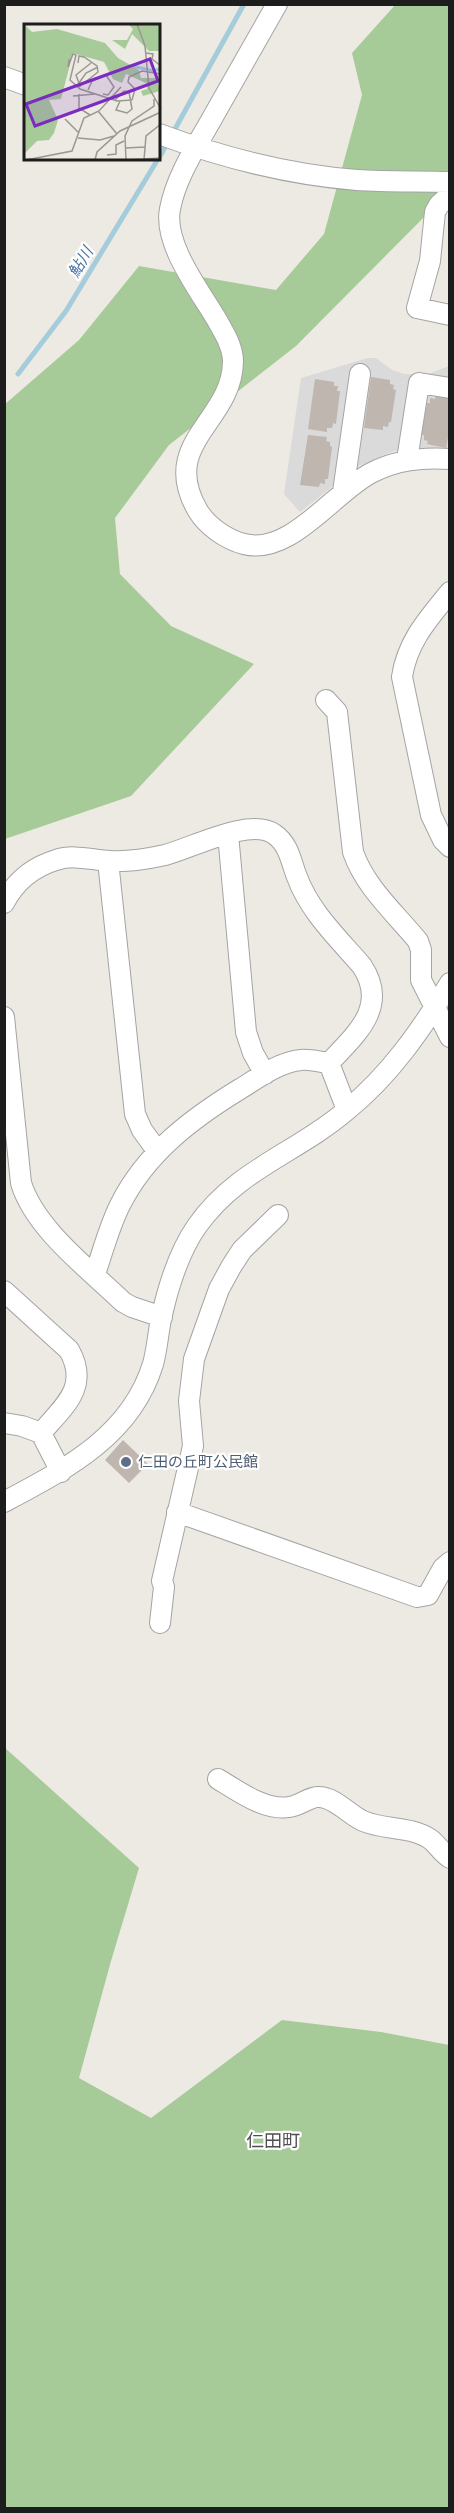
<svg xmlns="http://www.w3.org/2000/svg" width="454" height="2513" font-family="'Source Sans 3','Noto Sans JP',sans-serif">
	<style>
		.residential { fill: #dbdada }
		.forest { fill: #a6cb99 }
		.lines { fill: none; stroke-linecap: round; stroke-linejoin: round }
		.stream { stroke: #a5ccda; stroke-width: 5 }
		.building { fill: #beb6af }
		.minor-casing { stroke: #a4a4a4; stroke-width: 22 }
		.minor { stroke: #fff; stroke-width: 20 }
		.service-dot { fill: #5c6f8a; stroke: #fff; stroke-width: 2 }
		.labels { text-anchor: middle; stroke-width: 4.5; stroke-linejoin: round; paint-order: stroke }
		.service-label { font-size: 15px; fill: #4e5e75; stroke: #fff; text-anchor: start }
		.water-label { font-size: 16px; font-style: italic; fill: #4e78a8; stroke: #fff }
		.quarter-label { font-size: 18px; fill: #505050; stroke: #fff }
		.inset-river { fill: none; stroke: #a5ccda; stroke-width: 3 }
		.inset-road { fill: none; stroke: #9a9894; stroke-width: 1.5 }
		.view { fill: #7b2cbf; fill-opacity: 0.15; stroke: #7b2cbf; stroke-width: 3 }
		.inset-edge { fill: none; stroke: #1d1d1d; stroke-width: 3 }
	</style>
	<rect width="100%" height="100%" fill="#edeae3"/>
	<!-- residential -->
	<path class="residential" d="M368,358H376L392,370L404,374L426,375L449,366V450L427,448L394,451L359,466L300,512L284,494L301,378Z"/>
	<!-- forest -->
	<path class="forest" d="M396,4L449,5V202L442,199L296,346L169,445L115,518L120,574L171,626L254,664L131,796L5,839L4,405L79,340L139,266L276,290L324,234L362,95L352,53Z
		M4,1747L139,1868L111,1961L79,2078L151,2118L282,2020L381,2032L449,2045V2508H5Z"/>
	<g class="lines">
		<!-- stream -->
		<path class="stream" d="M159,158L244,4
			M18,374L66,311L158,159"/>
	</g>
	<!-- building -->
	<path class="building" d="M371,377L390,380V384L394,385L393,389L396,390L391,422H389L388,427L383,426V430L364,428Z
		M315,379L334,382V386H338L337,391H340L336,424L333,423L332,428H327V432L308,429Z
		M436,395L450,397V427L446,448L427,444L428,441L424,440V435H421L427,403H430V398L435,399Z
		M308,435L327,437L326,441L330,442V446L332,447L328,479H325V484L320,483L319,487L300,485Z
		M123,1440L148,1464L129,1483L105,1460Z"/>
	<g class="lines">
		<!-- minor casing -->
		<g class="minor-casing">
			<path id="minor" d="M277,4C256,41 235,78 214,115C198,144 176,176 170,209C163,244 200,291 217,320C224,333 233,346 233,362C232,422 158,443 198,511C207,526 227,540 244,544C290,556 333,493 371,473C396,460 421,457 450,459
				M4,77L26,85
				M159,134C221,157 290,175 357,180C388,182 419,181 450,182
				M450,195L439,205L435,212L430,261L417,308L450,315
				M407,460L419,383L450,388
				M343,492L360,374
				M450,592C428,619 407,642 402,677L431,815L443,840L450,847
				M326,700L337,712L353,852C365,887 395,913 418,941L421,950V980L450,1037
				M228,834L246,1032L253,1053L265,1074
				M108,861L135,1114L142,1130L158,1152
				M4,903C15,882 33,867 56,860C74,854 91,860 110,861C128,862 147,859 165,855C192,848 250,817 274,834C289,844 291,862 297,877C310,912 338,938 362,966C389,1007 356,1034 329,1063
				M4,1017L21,1183C35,1229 89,1269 123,1302L132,1307L162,1317
				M95,1274C103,1251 109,1227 120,1205C146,1153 191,1119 240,1089C258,1078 279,1062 301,1060C310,1059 320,1062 329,1063L347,1110
				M4,1291L69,1350C90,1387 64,1406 41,1433
				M4,1423L22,1426L41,1433L61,1472
				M4,1502C66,1469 131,1436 153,1364C157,1350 158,1334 161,1319C168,1287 178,1253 197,1226C237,1169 297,1153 347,1110C390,1075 421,1030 450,983
				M177,1512L417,1597L428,1595L443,1568L450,1562
				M160,1623L164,1587L162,1581L193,1446L189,1401L194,1359L219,1289L231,1267L242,1250L278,1215
				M218,1779C238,1791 265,1811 289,1807C300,1806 310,1796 319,1797C335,1797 349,1815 363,1821C384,1830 411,1826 430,1839C437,1844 442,1853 450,1858"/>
		</g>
		<!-- minor -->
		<use href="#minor" class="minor"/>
	</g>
	<!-- markers -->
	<circle class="service-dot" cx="126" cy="1462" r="6"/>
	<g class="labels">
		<!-- service labels -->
		<g class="service-label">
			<text x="138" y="1467">仁田の丘町公民館</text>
		</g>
		<!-- water labels -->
		<g class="water-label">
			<text transform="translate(80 262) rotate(-59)" y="6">鮎川</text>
		</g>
		<!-- quarter labels -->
		<g class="quarter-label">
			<text x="273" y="2147">仁田町</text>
		</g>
	</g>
	<!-- overview -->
	<g transform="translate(24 24)">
		<rect width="136" height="136" fill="#edeae3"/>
		<path d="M0,0L8,8L33,5L81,19L94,34L115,46L117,54H132L136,67L119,72L117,67L123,65L124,60L102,50L98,59L89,55L80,38L49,29L37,75L25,76L34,96L30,109L25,116L13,117L0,130ZM104,0H136V27H125L108,10L101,25L88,16H103L109,5Z" fill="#a6cb99"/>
		<path class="inset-river" d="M108,42L130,47L137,44"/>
		<path class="inset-road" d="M113,0L121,22L125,64L137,85M122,29L129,30L128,35L137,42M45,35L44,43L49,30L52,31L46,56L56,65L93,77L108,76M54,39L55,32L60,33L73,42L74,48L55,63M55,59L62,49L74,43M56,62L52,51L67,39M64,66L68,57L82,51L90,63L84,71L79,70M55,70V84L66,91M49,72L71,70M91,76L100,67L105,68L108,85L103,89L92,86L96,77M108,76L111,65L104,58L105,53L118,47L137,50M74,87L93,110M41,95L55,109M54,114L76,116L90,112M101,124L121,123M83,131L92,130V121L100,117M2,136L48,127L60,94L75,87L97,63M71,136L73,128L96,107L137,88M102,136L101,112L108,97L130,82V75M102,136L137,134M120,136L122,112L137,100"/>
		<path class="view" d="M126,35L134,57L11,102L2,80Z"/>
		<rect width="136" height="136" class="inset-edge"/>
	</g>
	<!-- border -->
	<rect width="454" height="2513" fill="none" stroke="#1d1d1d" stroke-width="12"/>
</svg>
